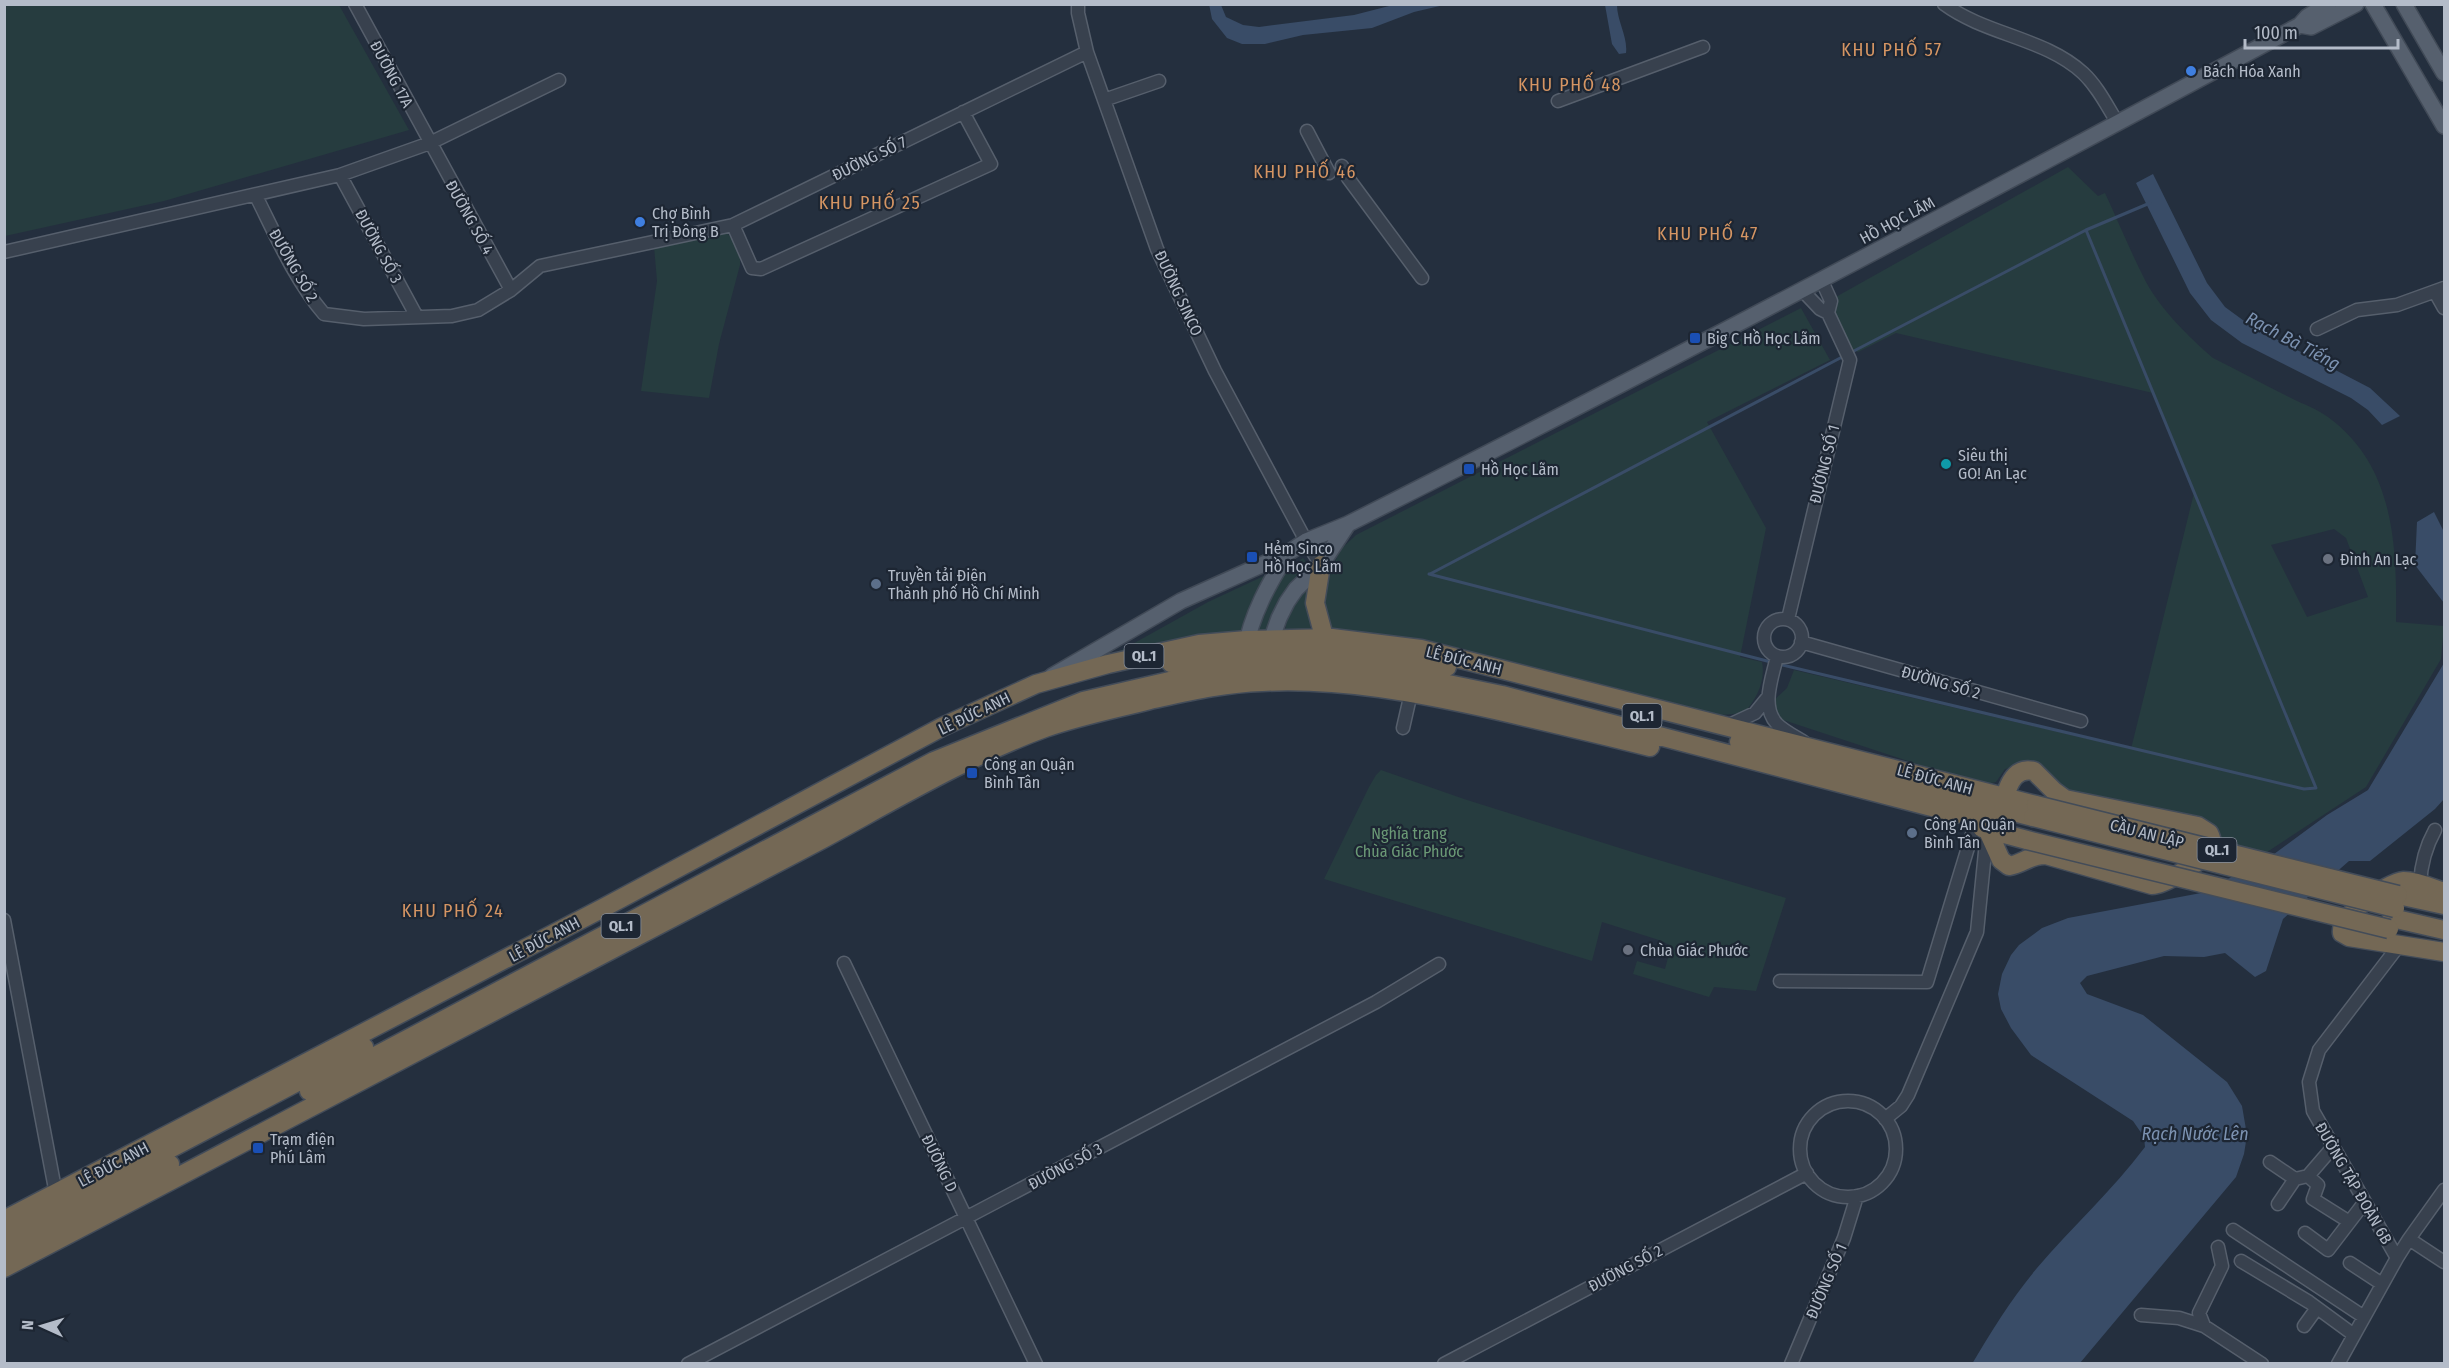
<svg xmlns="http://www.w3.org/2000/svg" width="2449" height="1368" font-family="'Fira Sans Condensed',sans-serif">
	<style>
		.green { fill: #263c3f; fill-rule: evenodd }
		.water { fill: #394c67 }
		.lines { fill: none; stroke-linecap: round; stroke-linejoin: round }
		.stream { stroke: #394c67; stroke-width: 3 }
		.minor-casing { stroke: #565f6c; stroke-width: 15 }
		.major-casing { stroke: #414a57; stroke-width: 18 }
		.highway-casing { stroke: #434c59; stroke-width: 21 }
		.minor { stroke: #38414e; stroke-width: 12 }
		.major { stroke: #56606e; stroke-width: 15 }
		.highway { stroke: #746855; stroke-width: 18 }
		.highway-bridge-casing { stroke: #434c59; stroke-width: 21; stroke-linecap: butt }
		.highway-bridge { stroke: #746855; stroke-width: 18 }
		.shop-dot { fill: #3f7fe0; stroke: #1d2633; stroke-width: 2 }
		.transit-dot { fill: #1a4fb4; stroke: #1d2633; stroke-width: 2 }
		.culture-dot { fill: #0f9aa8; stroke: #1d2633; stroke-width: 2 }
		.worship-dot { fill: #6b7280; stroke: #1d2633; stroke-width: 2 }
		.service-dot { fill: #5c6f8a; stroke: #1d2633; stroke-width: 2 }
		.labels { text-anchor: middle; stroke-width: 4.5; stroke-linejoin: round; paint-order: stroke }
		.shield { fill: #1d2633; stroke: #878f9c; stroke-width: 1.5 }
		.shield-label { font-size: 15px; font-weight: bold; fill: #b4bcc9 }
		.poi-label { font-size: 16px; fill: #b4bcc9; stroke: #1d2633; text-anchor: start }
		.street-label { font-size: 16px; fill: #b4bcc9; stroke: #1d2633 }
		.park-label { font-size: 16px; fill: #6b9a76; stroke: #1d2633 }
		.neighbourhood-label { font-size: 18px; letter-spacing: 1.5px; fill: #d59563; stroke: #1d2633 }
		.water-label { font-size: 18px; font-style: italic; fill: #7c92b1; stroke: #1d2633 }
	</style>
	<rect width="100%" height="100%" fill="#242f3e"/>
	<!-- green -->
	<path class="green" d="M4,5H339L409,130L164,201L5,236Z
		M2068,167L2098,196L2105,193C2119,223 2131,253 2146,282C2162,311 2189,337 2213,358C2239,371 2265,385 2291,398C2303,404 2317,409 2328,417C2395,466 2397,546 2396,622L2444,626L2441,659L2366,787L2264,854L2218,843L2214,830L2058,792L2032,763L2005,769L1996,782L1981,785L1777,718L1772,702L1787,688L1794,670L2131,749L2194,493L2153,393L1896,333L1858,352L1848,347L1830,311L1834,298ZM2334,529L2346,538L2368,597L2307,617L2271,545Z
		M723,231C735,237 741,252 740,265L719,344L709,398L641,391L657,281L654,246Z
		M1801,308L1830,360L1707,422L1766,528L1740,657L1762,662C1766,681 1756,700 1744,713L1710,716L1424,639L1329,629C1320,608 1328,572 1340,552C1343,546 1351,540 1356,535Z
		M1303,558L1308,564L1294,579L1265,631H1257L1258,626L1283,571Z
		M1266,575L1241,637L1120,651L1208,602Z
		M1312,585L1310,632L1285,633C1287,612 1295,599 1312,585Z
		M1381,770L1464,799L1642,855L1786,898L1756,991L1714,987L1709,997L1633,974L1637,961L1665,969L1671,946L1662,941L1602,922L1592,961L1324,879L1369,787L1376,775Z"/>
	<!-- water -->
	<path class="water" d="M1209,4L1221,5L1226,17L1243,25L1259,27L1354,15L1393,5H1444L1414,12L1372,28L1303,35L1265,44H1242L1227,38L1212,19Z
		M1605,5H1617C1617,21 1628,37 1626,53L1619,54L1612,44Z
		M2153,174L2207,283L2225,307L2251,326L2370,388L2400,416L2382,425L2368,410L2351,398L2242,343L2211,320L2190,293L2136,183Z
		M2434,512L2444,532V603L2415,565L2417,522Z
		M2444,663V799L2435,809L2370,861H2349L2283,919L2266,971L2255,977L2225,953L2204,957L2164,956L2087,976L2080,983L2087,994L2143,1015L2227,1082L2242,1106L2247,1135L2244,1154L2236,1177L2080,1363L1972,1364C1992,1330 2012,1298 2037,1268C2072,1227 2113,1190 2145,1147L2144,1137L2133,1121L2031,1055L2011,1028L2001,1009L1998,994L2002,974L2011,955L2019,945L2042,928L2068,918L2201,893L2270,857L2327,815L2368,790Z"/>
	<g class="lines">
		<!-- stream -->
		<path class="stream" d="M1850,353L2086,230L2150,203
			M1429,574L1771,662
			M1430,574L1844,356
			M1778,664L2304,789L2316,788L2086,230"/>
		<!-- minor casing -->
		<g class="minor-casing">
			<path id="minor" d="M355,4L511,290
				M1078,4V13L1087,52L1157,249L1215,371L1306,541L1321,565
				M1944,4C1986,35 2045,38 2083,73C2098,87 2107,106 2117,122
				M1104,100L1159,81
				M1558,101L1703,47
				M1307,131L1329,173
				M1342,166L1348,178L1422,278
				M340,175L417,317
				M256,196C276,236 295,280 324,314L364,319L452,316L478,310L511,290L540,266L733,225L1087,52
				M733,225L752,268L761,269L991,164L963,112
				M4,252L340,175L430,143L559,80
				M1803,291L1820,309L1828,313
				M2435,292L2444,308
				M2317,329L2357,310L2397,305L2444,288
				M1788,619L1850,360L1828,313L1831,301L1822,281
				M1764 638a19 19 0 1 1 38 0a19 19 0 1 1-38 0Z
				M1801,642L2081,721
				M1777,656C1773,676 1760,706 1777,724C1784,731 1796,737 1804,742
				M1727,726L1755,713L1768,697
				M1403,728L1411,693
				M2420,884C2421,864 2425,848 2435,830
				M4,920L56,1194
				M844,963L1036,1364
				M1780,981L1927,982L1977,818
				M1800 1149a48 48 0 1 1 96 0a48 48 0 1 1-96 0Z
				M1885,1119L1901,1106L1908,1095L1977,932L1987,832
				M2270,1162L2295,1179
				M2308,1176L2318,1185L2313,1199L2348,1221
				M2278,1204L2295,1179L2308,1176L2333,1147
				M2233,1230L2364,1317
				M2305,1233L2328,1250L2364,1203
				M2409,1239L2444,1262
				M2397,1258L2409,1239L2444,1190
				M2241,1261L2309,1302L2354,1335
				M2350,1263L2382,1284
				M2141,1315L2179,1318L2204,1326L2262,1364
				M2204,1326L2199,1313L2222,1266L2218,1247
				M2304,1326L2317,1308
				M688,1364L1376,1002L1439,964
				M1444,1364L1807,1173
				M1791,1364L1844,1238L1857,1196
				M2338,1364L2397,1258L2313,1111L2309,1082L2319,1050L2400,944"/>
		</g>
		<!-- major casing -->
		<g class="major-casing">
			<path id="major" d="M2373,4L2444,126
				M2404,4L2444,73
				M2300,25L2311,27L2356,4
				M1268,649L1279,618L1287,602L1296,589L1321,565L1348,524
				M1245,651C1251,615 1269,583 1288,553
				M1052,676L1181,601L1288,553L1306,541L1348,524C1668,363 1984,195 2300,25L2307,17L2328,4"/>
		</g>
		<!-- highway casing -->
		<g class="highway-casing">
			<path id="highway" d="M1321,565L1315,603L1327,648
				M1171,663C1264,645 1355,653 1447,667
				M1739,742L2033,817
				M1982,828L2027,840
				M1987,829L2001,860L2009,866C2023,864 2031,854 2046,855L2152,885C2165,885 2200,862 2209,851C2213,845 2212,839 2209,833L2198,826L2065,799L2054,791L2034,771C2016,767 2009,782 2005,797
				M2444,892C2432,888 2417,881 2404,881C2387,883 2339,915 2342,933L2349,937L2444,952
				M2398,895L2444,905
				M2392,918L2444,930
				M309,1091L934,761L1083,701L1213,671L1281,668L1340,670L1392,674L1424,679L1502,695L1951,812L1993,820
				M4,1220L603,908L942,727L1036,684L1108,664L1199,644L1247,640L1332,638L1421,649L2036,805
				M4,1236L364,1047
				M4,1252L170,1164
				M4,1268L819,841C893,801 966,757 1045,728C1079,716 1115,709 1150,700C1187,692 1225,683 1262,682C1341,678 1419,693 1495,710C1547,722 1598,734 1650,747"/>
		</g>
		<!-- minor -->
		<use href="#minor" class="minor"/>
		<!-- major -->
		<use href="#major" class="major"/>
		<!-- highway -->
		<use href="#highway" class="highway"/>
		<!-- highway-bridge casing -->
		<g class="highway-bridge-casing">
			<path id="highway-bridge" d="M2036,805L2398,895
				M2033,817L2395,908
				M2027,840L2389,929"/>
		</g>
		<!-- highway-bridge -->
		<use href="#highway-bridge" class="highway-bridge"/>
	</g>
	<!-- markers -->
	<g class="shop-dot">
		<circle cx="2191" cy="71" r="6"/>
		<circle cx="640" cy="222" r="6"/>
	</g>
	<g class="transit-dot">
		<rect x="1689" y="332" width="12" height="12" rx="3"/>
		<rect x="1463" y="463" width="12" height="12" rx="3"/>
		<rect x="1246" y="551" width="12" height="12" rx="3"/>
		<rect x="966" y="767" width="12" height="12" rx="3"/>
		<rect x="252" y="1142" width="12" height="12" rx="3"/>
	</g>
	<circle class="culture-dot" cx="1946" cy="464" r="6"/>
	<g class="worship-dot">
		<circle cx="2328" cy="559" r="6"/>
		<circle cx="1628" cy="950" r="6"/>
	</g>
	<g class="service-dot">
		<circle cx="876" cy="584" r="6"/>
		<circle cx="1912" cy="833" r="6"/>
	</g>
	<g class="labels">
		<!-- shield labels -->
		<g class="shield">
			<rect x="1124.5" y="644" width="39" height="24" rx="4.5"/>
			<rect x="1622.5" y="704" width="39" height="24" rx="4.5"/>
			<rect x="2197.5" y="838" width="39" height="24" rx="4.5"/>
			<rect x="601.5" y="914" width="39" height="24" rx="4.5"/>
		</g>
		<g class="shield-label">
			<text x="1144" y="661">QL.1</text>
			<text x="1642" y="721">QL.1</text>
			<text x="2217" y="855">QL.1</text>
			<text x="621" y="931">QL.1</text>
		</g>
		<!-- poi labels -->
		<g class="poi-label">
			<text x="2203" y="77">Bách Hóa Xanh</text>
			<text x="652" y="219">Chợ Bình<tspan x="652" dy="18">Trị Đông B</tspan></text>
			<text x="1707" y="344">Big C Hồ Học Lãm</text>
			<text x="1958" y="461">Siêu thị<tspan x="1958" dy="18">GO! An Lạc</tspan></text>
			<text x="1481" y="475">Hồ Học Lãm</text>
			<text x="1264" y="554">Hẻm Sinco<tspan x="1264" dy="18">Hồ Học Lãm</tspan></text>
			<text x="2340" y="565">Đình An Lạc</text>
			<text x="888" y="581">Truyền tải Điện<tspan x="888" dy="18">Thành phố Hồ Chí Minh</tspan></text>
			<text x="984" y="770">Công an Quận<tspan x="984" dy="18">Bình Tân</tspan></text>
			<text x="1924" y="830">Công An Quận<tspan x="1924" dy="18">Bình Tân</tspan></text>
			<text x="1640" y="956">Chùa Giác Phước</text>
			<text x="270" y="1145">Trạm điện<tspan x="270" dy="18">Phú Lâm</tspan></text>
		</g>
		<!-- street labels -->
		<g class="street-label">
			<text transform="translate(392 74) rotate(62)" y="6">ĐƯỜNG 17A</text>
			<text transform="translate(869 158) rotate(-26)" y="6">ĐƯỜNG SỐ 7</text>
			<text transform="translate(470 217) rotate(61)" y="6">ĐƯỜNG SỐ 4</text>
			<text transform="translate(1897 220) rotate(-28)" y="6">HỒ HỌC LÃM</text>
			<text transform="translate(379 246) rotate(62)" y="6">ĐƯỜNG SỐ 3</text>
			<text transform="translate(294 265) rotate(60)" y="6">ĐƯỜNG SỐ 2</text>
			<text transform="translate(1179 293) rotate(65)" y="6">ĐƯỜNG SINCO</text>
			<text transform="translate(1824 464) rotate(-76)" y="6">ĐƯỜNG SỐ 1</text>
			<text transform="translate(1464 660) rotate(14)" y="6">LÊ ĐỨC ANH</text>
			<text transform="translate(1941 682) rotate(16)" y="6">ĐƯỜNG SỐ 2</text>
			<text transform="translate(974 713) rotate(-26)" y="6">LÊ ĐỨC ANH</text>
			<text transform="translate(1935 779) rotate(15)" y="6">LÊ ĐỨC ANH</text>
			<text transform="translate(2147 833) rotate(14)" y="6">CẦU AN LẬP</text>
			<text transform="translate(544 939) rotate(-28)" y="6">LÊ ĐỨC ANH</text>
			<text transform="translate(940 1163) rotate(64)" y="6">ĐƯỜNG D</text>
			<text transform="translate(113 1164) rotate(-28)" y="6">LÊ ĐỨC ANH</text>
			<text transform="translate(1065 1166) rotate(-28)" y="6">ĐƯỜNG SỐ 3</text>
			<text transform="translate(2354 1183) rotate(60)" y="6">ĐƯỜNG TẬP ĐOÀN 6B</text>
			<text transform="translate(1625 1268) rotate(-28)" y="6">ĐƯỜNG SỐ 2</text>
			<text transform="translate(1826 1281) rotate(-67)" y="6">ĐƯỜNG SỐ 1</text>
		</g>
		<!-- park labels -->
		<g class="park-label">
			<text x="1409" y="839">Nghĩa trang<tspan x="1409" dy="18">Chùa Giác Phước</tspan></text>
		</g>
		<!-- neighbourhood labels -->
		<g class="neighbourhood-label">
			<text x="1892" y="56">KHU PHỐ 57</text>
			<text x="1570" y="91">KHU PHỐ 48</text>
			<text x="1305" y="178">KHU PHỐ 46</text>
			<text x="870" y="209">KHU PHỐ 25</text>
			<text x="1708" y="240">KHU PHỐ 47</text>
			<text x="453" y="917">KHU PHỐ 24</text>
		</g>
		<!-- water labels -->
		<g class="water-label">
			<text transform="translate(2293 341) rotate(28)" y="6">Rạch Bà Tiếng</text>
			<text x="2195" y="1140">Rạch Nước Lên</text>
		</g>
	</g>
	<!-- border -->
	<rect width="2449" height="1368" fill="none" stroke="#b4bcc9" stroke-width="12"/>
	<!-- north arrow -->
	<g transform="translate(42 1326) rotate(274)" stroke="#1d2633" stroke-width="4.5" paint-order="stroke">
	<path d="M0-4.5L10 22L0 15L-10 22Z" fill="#b4bcc9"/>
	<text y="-9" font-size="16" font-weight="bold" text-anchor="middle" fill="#b4bcc9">N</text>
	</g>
	<!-- scale -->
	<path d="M2245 39v9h153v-9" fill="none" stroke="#b4bcc9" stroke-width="3"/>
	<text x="2254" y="39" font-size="18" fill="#b4bcc9" stroke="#1d2633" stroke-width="4.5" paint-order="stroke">100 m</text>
</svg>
